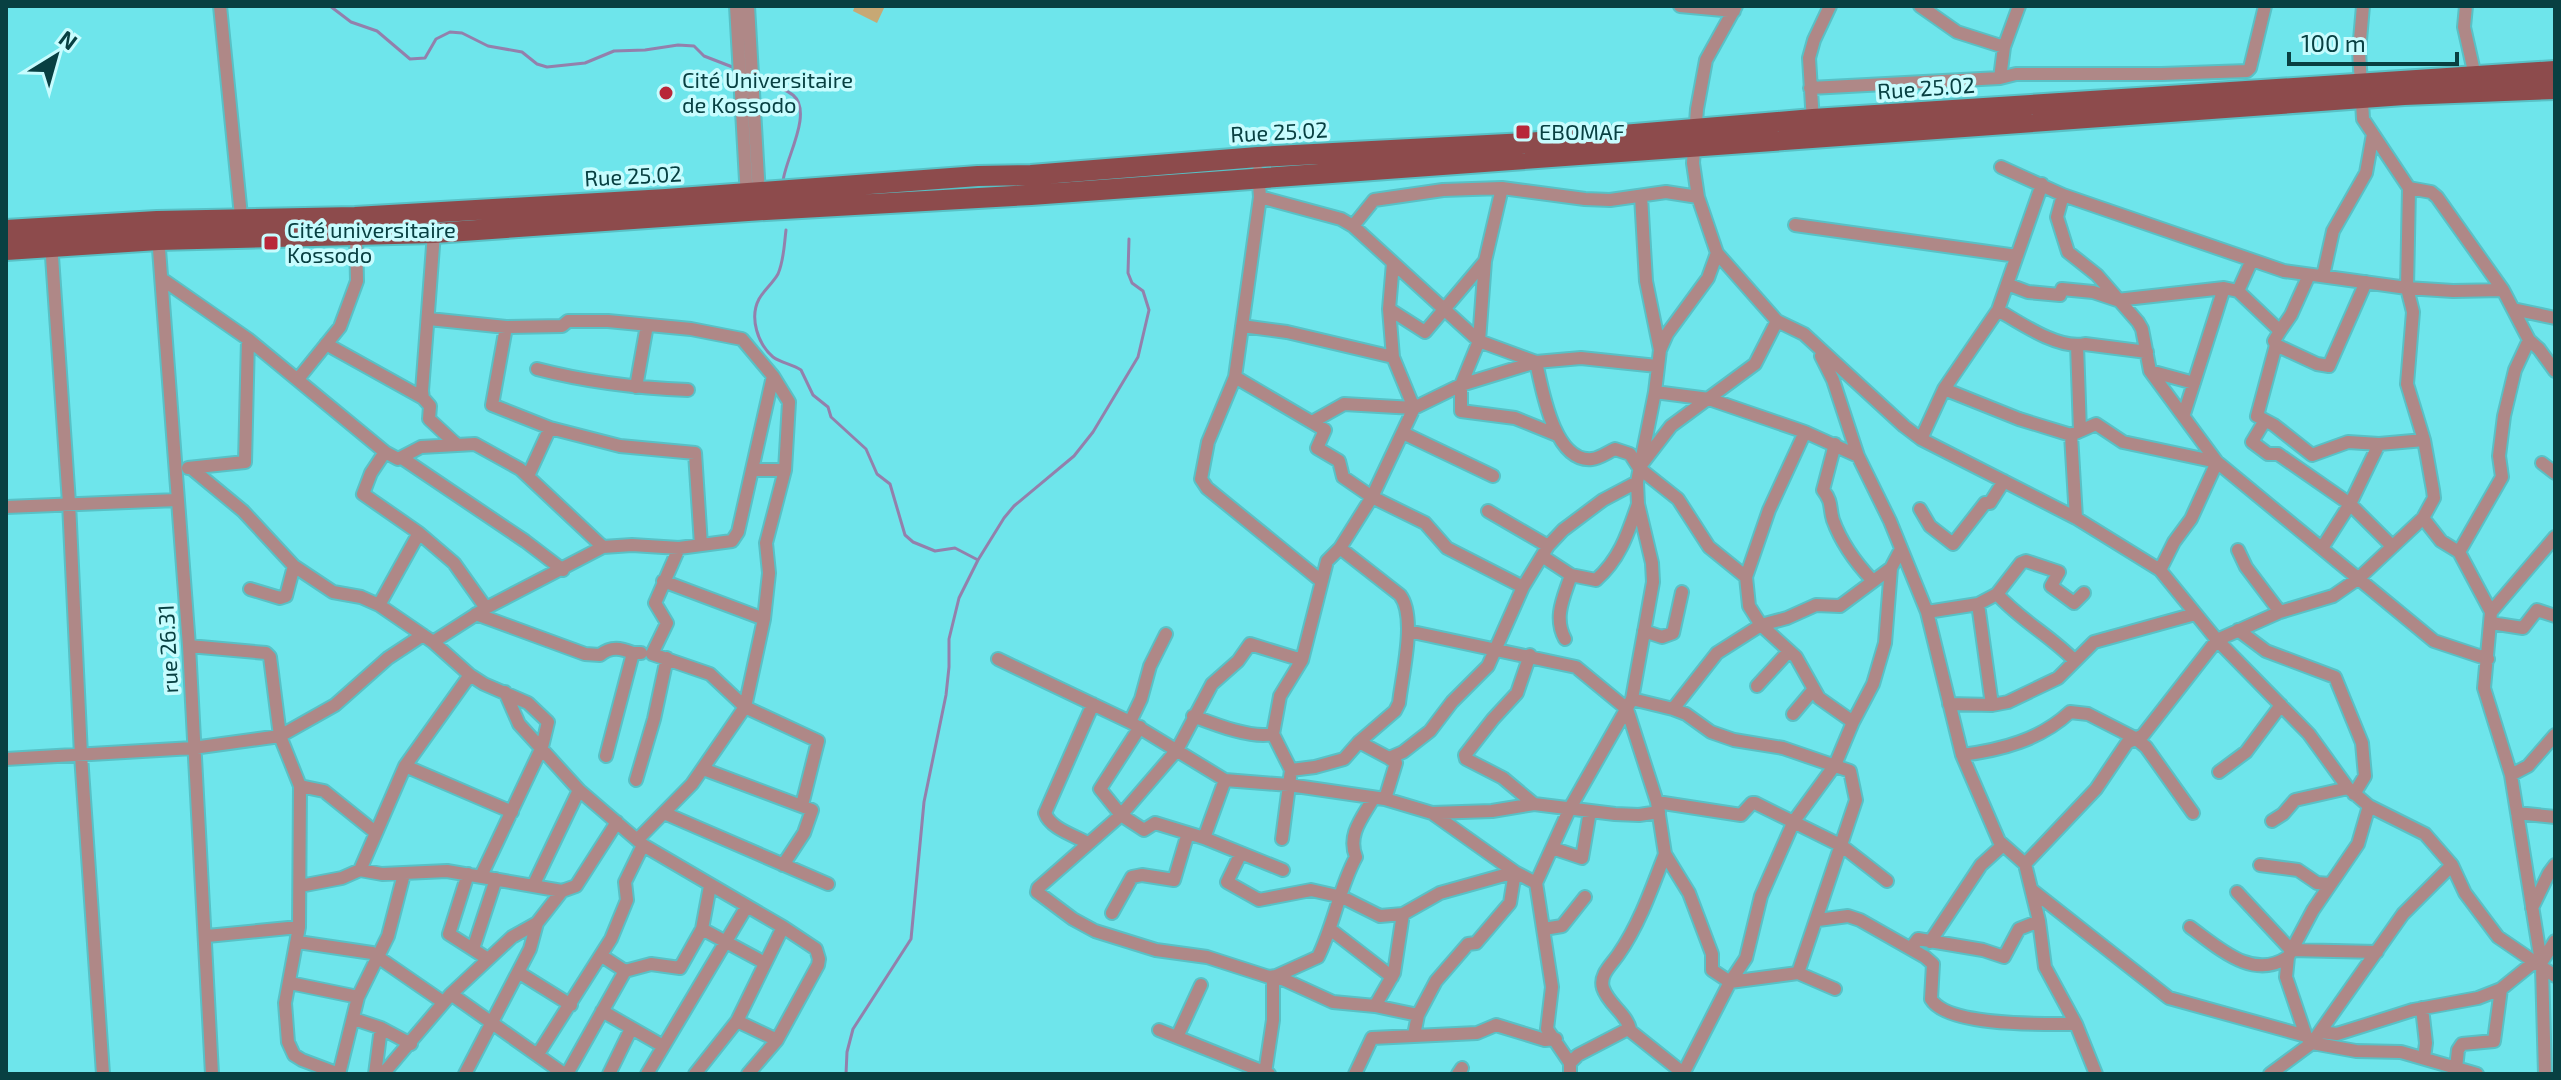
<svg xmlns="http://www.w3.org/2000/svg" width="2561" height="1080" font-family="'Exo 2',sans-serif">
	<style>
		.green { fill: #c7a874 }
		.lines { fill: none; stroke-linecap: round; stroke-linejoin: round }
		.stream { stroke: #9380ac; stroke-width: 3 }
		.minor-casing { stroke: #58c1c6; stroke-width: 16 }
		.primary-casing { stroke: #58c1c6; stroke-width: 24 }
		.minor { stroke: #af8887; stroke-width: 12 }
		.primary { stroke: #8d4b4c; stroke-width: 20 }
		.poi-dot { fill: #b82739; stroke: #c7fcfe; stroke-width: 3 }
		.labels { text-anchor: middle; stroke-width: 7; stroke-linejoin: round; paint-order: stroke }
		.poi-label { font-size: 22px; fill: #084042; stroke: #c7fcfe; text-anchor: start }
		.street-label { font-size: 22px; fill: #084042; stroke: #c7fcfe }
	</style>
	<rect width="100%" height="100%" fill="#6ee5eb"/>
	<!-- green -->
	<path class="green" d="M855,6H885L877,23L853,11Z"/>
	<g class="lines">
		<!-- stream -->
		<path class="stream" d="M330,6L351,22L377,31L410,59L425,58L436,39L450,32L462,33L488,46L522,52L537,64L547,67L585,63L614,51L645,50L678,45L694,46L704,56L735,68
			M765,78C774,85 784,89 793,95C814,113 784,161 783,182
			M786,230C784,246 784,260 778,274C773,283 764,290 759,299C749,318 758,344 773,357C781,363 792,364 801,370L813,395L828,407L831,417L866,449L877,474L890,484L905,535L913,542L935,551L955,548L978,560
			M846,1074L847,1052L853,1029L911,939L924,802L946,695L949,667V639L959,598L978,560L1004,518L1014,506L1074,456L1093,432L1138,357L1149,310L1143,291L1132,283L1128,273L1129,239"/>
		<!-- minor casing -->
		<g class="minor-casing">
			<path id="minor" d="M220,6L242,226
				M736,6L747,198
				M748,6L759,195
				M1680,6L1734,11
				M1736,6L1706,60L1697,109L1693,163L1698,197L1717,253L1777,321L1804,334L1904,426L1921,439L2076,518L2160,570L2217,640L2309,734L2348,788L2369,806L2425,834L2452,865L2465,893L2498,937L2555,976
				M1920,6L1957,32L2004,47
				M2363,6L2359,51L2363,119L2409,188L2431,192L2437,197L2503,290L2529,340L2539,349L2555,371
				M2466,6L2464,27L2475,76
				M2000,78L2016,74H2162L2247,71L2250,68L2265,6
				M1810,88L2000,78L2004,47L2019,6
				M1813,122L1809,58L1814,40L1830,6
				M2001,167L2063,195L2284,271L2407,288L2453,291L2503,290
				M1258,172L1260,197L1235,377L1208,442L1201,479L1207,488L1320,580
				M1502,188L1485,261L1479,341L1461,385V411L1515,418L1557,435
				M2063,195L2057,217L2068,252L2097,275L2138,322L2142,329L2150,371L2217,462L2434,641L2488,659
				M1641,196L1646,281L1660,350
				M1260,197L1341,219L1353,226L1479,341L1536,362
				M1795,225L2017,256
				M1353,226L1374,200L1443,190L1502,188L1585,199L1610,200L1666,192L1698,197
				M434,233L422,391L423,398L430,406L429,419L456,444
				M158,236L189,646L212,1074
				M51,242L69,503L81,755L103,1074
				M2323,276L2333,231L2366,173L2373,134
				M162,279L248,339L385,452L398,459L421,447L475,444L520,469L603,547
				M2007,284L2028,292L2060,295L2062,289L2093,292L2117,300L2224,288L2238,291L2280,331L2274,341L2276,345L2257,416L2274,425L2312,455L2348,442L2379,444L2424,440
				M2238,291L2252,260
				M1389,309L1425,332L1485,261
				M2513,309L2555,318
				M1998,310C2020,323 2059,350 2085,344L2147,352
				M429,319L506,327L562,326L568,321H608L691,329L742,339L773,376L789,402L785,470L766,543L769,573L764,619L745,707L692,784L637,840
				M1242,326L1287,332L1393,357
				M506,327L492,405L550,428L620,446L695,453L701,545
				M2280,331L2291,315L2309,275
				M326,344L423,398
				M2077,345L2080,431
				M2276,345L2317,364L2329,366L2366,282
				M1821,356L1833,380L1858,456L1890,521L1927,612L1962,755L1999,841L2025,864L2039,921L2045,967L2076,1024L2096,1074
				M1536,362C1542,389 1554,463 1592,459C1600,458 1608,452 1615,449L1630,454L1639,468L1678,499L1709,547L1746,577
				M537,369C587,382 636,388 688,390
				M2150,371L2194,383
				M1235,377L1325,430L1317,448L1339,461L1343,477L1372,497L1425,523L1447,548L1523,587
				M298,379L340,327L357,281L356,234
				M636,387L647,325
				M1944,389L2019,419L2071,435L2096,424L2123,442L2217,462L2191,519L2174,542L2160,570
				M1655,392L1709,399L1805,432L1858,456
				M2184,414L2224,288
				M1312,422L1344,404L1414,408L1461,385L1536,362L1581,358L1657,366
				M2264,422L2252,442L2268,454H2278L2350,504L2392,546
				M1403,433L1493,476
				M2071,435L2076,518
				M1921,439L1944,389L1998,310L2042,184
				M1835,444L1823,490C1833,503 1829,507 1833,520C1841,542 1856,563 1872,580
				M385,452L371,473L363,494L419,533L454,563L486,608
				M402,458L525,541L563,570
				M2542,463L2555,473
				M1641,465L1671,426L1755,364L1777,321
				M188,468L245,462L248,339
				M191,468L243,511L294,566L333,592L361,597L379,605L433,642L470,675L484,684L528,703L548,722L542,747L481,876
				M752,470H785
				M528,476L550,428
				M6,507L177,500
				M1920,509L1930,526L1953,544L1985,503H1990L2004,481
				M1488,511L1548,546
				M2423,518L2441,541L2459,552L2491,612
				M679,548L655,603L667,623L652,654L710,674L745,707L818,741L802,805
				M2322,548L2350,504L2379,444
				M2238,550L2246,567L2280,612
				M2459,552L2502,477L2499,456L2504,416L2515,370L2529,340
				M1542,556L1571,575L1596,580C1620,559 1628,533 1638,504
				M663,581L764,619
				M250,589L280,598L286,596L294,566
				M1997,594C2020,620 2051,636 2075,661
				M1978,604L1992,705
				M379,605L419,533
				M1927,612L1978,604L1997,594L2021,563L2026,561L2059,572L2051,586L2074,603L2084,593
				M476,614L585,654L600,655C611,646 621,648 633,653
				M2491,623L2523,628L2537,610L2555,616
				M2238,630L2266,651L2335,677L2362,743L2365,776L2354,794
				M1408,631L1576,667L1627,709L1657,802L1665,854L1689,893L1712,954V970L1730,982L1798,973L1835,989
				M1644,631L1662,637L1673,633L1682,592
				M1565,639C1553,617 1564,597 1571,575
				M433,642L486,608L603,547L632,545L679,548L732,541L738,532L773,376
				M189,646L266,653L270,657L280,736L300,786L299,927L285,1003L288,1042L294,1055L302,1060L339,1074
				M1530,655L1517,693L1493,719L1465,755L1466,759L1503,778L1534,804
				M998,659L1130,722L1225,780L1289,785L1385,799L1432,813L1492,811L1534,804L1615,814L1639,815L1659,812
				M1302,660L1250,644L1238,661L1212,684L1177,750L1121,815L1038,888L1037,892L1073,919L1095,931L1156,950L1207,957L1269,977L1276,976L1333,1002L1375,1006L1418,1015
				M1757,686L1789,651
				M505,692L519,724L579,790L643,845L783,927L816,949L819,959L818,965L777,1040L748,1074
				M1632,699L1673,709L1717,653L1761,625L1749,606L1746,577L1769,510L1805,432
				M1949,704L1992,705L2008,702L2058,678L2094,642L2195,614
				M1673,709L1686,714L1711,732L1734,740L1783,748L1850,771L1856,800L1798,973
				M1793,714L1814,689
				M1193,716C1214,724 1251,739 1273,734
				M1130,722L1141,699L1150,666L1166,634
				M1853,722L1819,698L1796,657L1761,625L1787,618L1816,605L1840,606L1891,568
				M1140,727L1100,789L1121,815L1144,830L1155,823L1204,838L1283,870
				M1359,742L1389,758
				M1962,755C2001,750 2040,740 2070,712L2088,714L2135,738L2146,747L2193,813
				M606,756L633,653H641
				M6,759L193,748L280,736L335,705L388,658L423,635
				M405,766L512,812
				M703,769L812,810L804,833L783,865
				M1291,770L1315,767L1344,759L1359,742L1395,711L1399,703C1402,675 1417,617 1400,595L1340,548
				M2219,772L2246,752L2281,705
				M2511,775L2528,766L2555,735
				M636,780L654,719L667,658
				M300,786L324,791L375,832
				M1385,799L1396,763L1389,758L1403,752L1430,731L1452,702L1488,666L1523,587L1548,546L1563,530L1603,500L1637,482
				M1657,802L1741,815L1752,803H1755L1842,846L1887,881
				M664,813L828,884
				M1432,813L1515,872L1536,883
				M2517,813L2555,817
				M2272,821L2283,814L2295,800L2348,788
				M1204,838L1225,780
				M1282,839L1291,770L1273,734L1280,696L1302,660L1327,561L1340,548L1372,497L1414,408L1393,357L1389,309L1393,263
				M1088,843C1073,835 1050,828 1045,813L1093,704
				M1552,848L1582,858L1590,811
				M1241,853L1227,882L1259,900L1311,890L1342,897L1380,916L1403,914L1440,893L1515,872L1510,903L1476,943L1468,944L1436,981L1418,1015L1414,1035
				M2025,864L2096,789L2127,743L2143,735L2217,640L2280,612L2333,596L2359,578L2423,518L2434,498L2433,490L2424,440L2407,384L2413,312L2407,288L2409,188
				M2260,865L2298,870L2317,883L2330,884
				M360,870L405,766L470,675
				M468,874L449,934L488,959
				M300,886L342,878L360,870L382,874L447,871L562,891L576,886L617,822
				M533,886L579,790
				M2032,890L2169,998L2306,1036L2312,1043L2403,914L2452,865
				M2237,892L2291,950L2377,952
				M2532,908L2549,873L2555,865
				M1112,913L1132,877L1142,875L1174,880L1188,833
				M1818,920L1848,916L1860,920L1925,957L1933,964L1931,999C1947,1027 2045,1024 2076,1024
				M2190,927C2219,948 2253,981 2288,957
				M702,929L765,963
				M1330,929L1392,977
				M1544,929L1562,926L1585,897
				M207,936L299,927
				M298,942L372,953L443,1002
				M1930,942L1981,865L2003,845
				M1911,948L1918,939L1983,950L2004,957L2019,929L2039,921
				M473,949L496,879
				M602,956L625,971L651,964L680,968L702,929L710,886
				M2541,963L2555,941
				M518,972L571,1005
				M1276,976L1318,957C1334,925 1339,888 1356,857C1347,835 1362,818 1373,799
				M290,983L358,997
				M451,994L564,1074
				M1375,1006L1394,973L1403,914
				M2422,1008L2426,1043L2424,1058
				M602,1011L663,1046
				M354,1019L381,1028L411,1044
				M737,1021L777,1040
				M1630,1029C1626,1013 1608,1004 1603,988C1599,975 1611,965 1618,955C1639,925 1652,888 1665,854
				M1159,1030L1269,1074
				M2321,1032L2337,1034L2413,1010L2478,998L2501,989L2533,963
				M2306,1036L2286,977L2288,957L2313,910L2358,844L2369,806
				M1177,1037L1201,985
				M538,1054L611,939L627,900L625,882L643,845
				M1570,1063L1578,1055L1628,1029L1683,1073
				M2456,1068L2458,1050L2462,1044L2494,1041L2501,989
				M1265,1073L1273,1020V977
				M339,1074L358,997L388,936L404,874
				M375,1074L381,1028
				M383,1074L451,994L512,937L537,923L562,891
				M465,1074L530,949L537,923
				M567,1074L625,971
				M609,1074L631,1029
				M647,1074L747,906
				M695,1074L737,1021L783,927
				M1355,1074L1372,1038L1477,1033L1496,1025L1545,1040L1556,1039
				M1458,1074L1462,1068
				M1570,1074V1063L1547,1029L1552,987L1536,883L1570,808L1632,699L1653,582L1652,563L1638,504L1637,482L1655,392L1660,350L1667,334L1708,278L1717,253
				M1683,1074L1730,982L1746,958L1761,896L1794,821L1835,765L1853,722L1873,684L1885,643L1891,568L1901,549
				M2270,1074L2312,1043L2356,1051L2401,1052L2477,1074
				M2545,1074L2542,968L2511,775L2484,688L2491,612L2555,537"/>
		</g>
		<!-- primary casing -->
		<g class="primary-casing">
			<path id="primary" d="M6,230L157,221L355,217L666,199L978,176L1031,175L1258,157L1527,143L1813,119L2555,71
				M6,250L158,240L434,233L748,211L1031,195L2404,95L2555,89"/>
		</g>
		<!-- minor -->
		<use href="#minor" class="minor"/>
		<!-- primary -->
		<use href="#primary" class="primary"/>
	</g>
	<!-- markers -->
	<g class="poi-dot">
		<circle cx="666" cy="93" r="8"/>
		<rect x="1515" y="124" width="16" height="16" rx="4"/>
		<rect x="263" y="235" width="16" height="16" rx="4"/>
	</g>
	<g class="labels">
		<!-- poi labels -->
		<g class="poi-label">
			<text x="682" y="88">Cité Universitaire<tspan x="682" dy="25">de Kossodo</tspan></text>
			<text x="1539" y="140">EBOMAF</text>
			<text x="287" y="238">Cité universitaire<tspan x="287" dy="25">Kossodo</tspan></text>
		</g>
		<!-- street labels -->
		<g class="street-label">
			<text transform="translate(1926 88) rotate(-4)" y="8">Rue 25.02</text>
			<text transform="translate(1279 132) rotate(-3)" y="8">Rue 25.02</text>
			<text transform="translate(633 176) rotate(-3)" y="8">Rue 25.02</text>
			<text transform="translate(168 649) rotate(-93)" y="8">rue 26.31</text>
		</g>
	</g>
	<!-- border -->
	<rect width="2561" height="1080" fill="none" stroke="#084042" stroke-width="16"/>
	<!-- north arrow -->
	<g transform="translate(56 56) rotate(37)" stroke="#c7fcfe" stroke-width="6" paint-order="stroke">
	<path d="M0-6L14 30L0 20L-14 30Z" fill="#084042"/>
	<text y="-12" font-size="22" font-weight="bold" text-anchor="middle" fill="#084042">N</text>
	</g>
	<!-- scale -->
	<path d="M2289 52v12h168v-12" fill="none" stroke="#084042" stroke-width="4"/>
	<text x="2301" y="52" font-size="24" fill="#084042" stroke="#c7fcfe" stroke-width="6" paint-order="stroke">100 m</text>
</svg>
